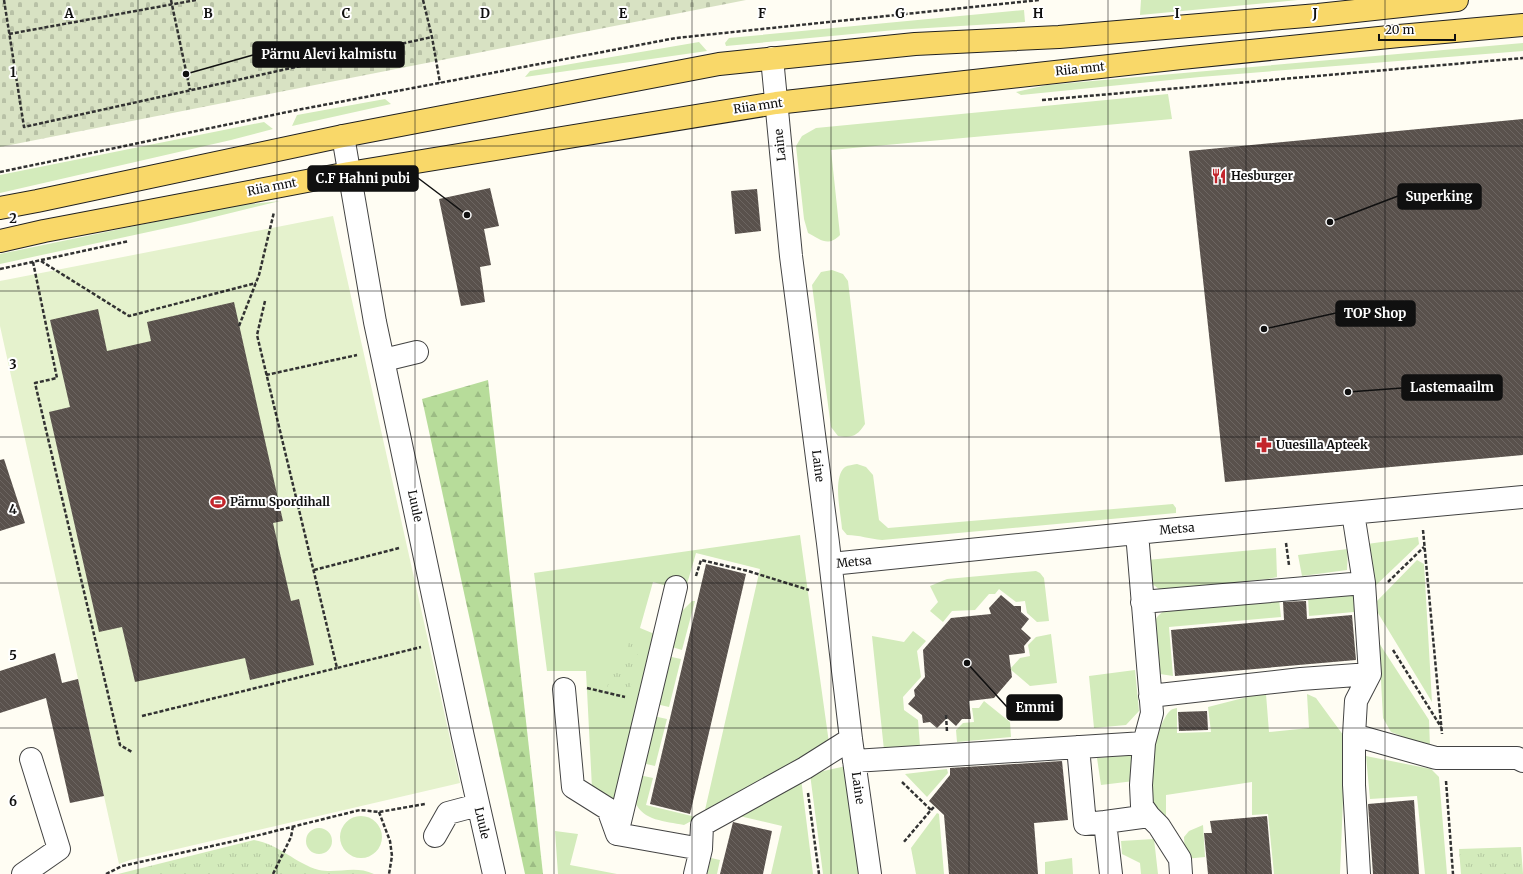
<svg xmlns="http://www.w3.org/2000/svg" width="1523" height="874" font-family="Merriweather,serif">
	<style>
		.grass { fill: #d3ebbb }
		.forest { fill: url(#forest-firs) }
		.cemetery { fill: url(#cemetery-stones) }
		.park { fill: url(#park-tufts) }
		.pitch { fill: #e5f2cd }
		.building { fill: url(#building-back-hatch) }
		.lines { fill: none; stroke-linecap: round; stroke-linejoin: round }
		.minor-casing { stroke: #434343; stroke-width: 24 }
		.major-casing { stroke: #212121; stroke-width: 24 }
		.path { stroke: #323232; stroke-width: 2.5; stroke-dasharray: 4 2; stroke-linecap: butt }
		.minor { stroke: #fff; stroke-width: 22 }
		.major { stroke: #f9d869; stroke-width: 22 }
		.grid { fill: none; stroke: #101010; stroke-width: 1; stroke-opacity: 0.55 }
		.labels { text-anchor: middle; stroke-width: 4; stroke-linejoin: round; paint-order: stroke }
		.street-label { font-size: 12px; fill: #101010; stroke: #fff }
		.poi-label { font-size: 12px; font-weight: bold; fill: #101010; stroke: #fff; text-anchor: start }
		.grid-label { font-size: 13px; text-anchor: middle; font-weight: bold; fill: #101010; stroke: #fff; stroke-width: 4; stroke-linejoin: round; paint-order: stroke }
		.leader { fill: none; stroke: #101010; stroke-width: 1.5 }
		.callout-dot { fill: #101010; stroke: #fff; stroke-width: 1.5 }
		.callout { fill: #101010; stroke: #101010; stroke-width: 1.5 }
		.callout-label { font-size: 13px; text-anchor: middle; font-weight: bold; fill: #fff }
	</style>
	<defs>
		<pattern id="forest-firs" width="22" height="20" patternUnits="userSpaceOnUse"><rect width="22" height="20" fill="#b7dc9a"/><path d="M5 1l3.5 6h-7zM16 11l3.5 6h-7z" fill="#9cbc84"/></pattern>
		<pattern id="cemetery-stones" width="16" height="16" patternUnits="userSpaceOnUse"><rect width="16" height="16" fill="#d8e2c3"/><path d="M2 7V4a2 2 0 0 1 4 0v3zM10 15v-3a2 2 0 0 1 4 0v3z" fill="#b8c1a6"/></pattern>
		<pattern id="park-tufts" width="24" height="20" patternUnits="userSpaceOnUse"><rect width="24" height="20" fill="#d3ebbb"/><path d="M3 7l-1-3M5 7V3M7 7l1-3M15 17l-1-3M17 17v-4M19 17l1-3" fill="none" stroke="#b4c8a0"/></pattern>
		<pattern id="building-back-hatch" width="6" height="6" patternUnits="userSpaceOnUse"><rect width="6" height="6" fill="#59514c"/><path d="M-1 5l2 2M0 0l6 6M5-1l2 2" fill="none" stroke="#6c6561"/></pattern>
	</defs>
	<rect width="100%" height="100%" fill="#fffdf3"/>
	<!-- grass -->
	<path class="grass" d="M1141,0H1298L1140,15Z
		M1024,10L1025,22L895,30L726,46L725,43L729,38Z
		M699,42L707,51L525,77L530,71Z
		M1523,43V51L1200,77L1021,95L1016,92L1047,85Z
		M1168,94L1172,119L831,150L840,235C828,247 821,240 808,233L804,219L796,146L802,136L816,128Z
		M385,99L391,104L292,126L297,115Z
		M264,122L273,129L231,140L0,193V175Z
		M280,201L190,223L0,264V254L231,206Z
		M832,270L843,274L848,281L865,424C857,436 853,438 838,436L831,427L812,285L821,272Z
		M857,464L866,467L873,475L879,520L888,528L1173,504L1176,508V513L882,540C870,539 859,535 847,535L842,529C841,513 832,478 845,467C848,465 853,465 857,464Z
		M800,535L829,743L705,810L760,569L696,553L685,591L653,582L640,628L657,635L616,803L592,788L586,671H547L534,573Z
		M1418,537L1419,544L1373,588L1367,544Z
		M1276,548L1277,577L1268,579L1160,590L1150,582L1147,560Z
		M1348,549L1347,570L1302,576L1298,555Z
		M1417,560L1424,564L1432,702L1378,613L1377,601Z
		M1036,571L1040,573L1044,578L1049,621L1037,622L1027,613L1025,601L1016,602L999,589L995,594H989L975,610L952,611L943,622L930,611L938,602L930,586L947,579Z
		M1354,594L1359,660L1354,612L1309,616L1308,597Z
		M1279,599L1281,617L1169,627L1173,676L1160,674L1157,669L1154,623C1157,616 1160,613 1167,610Z
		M692,601H695L682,650L672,647L680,613Z
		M913,631L926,641L917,651L921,677L903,697L904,710L918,720L920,746L884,750L872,636L904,642Z
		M1051,634L1057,683L1030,686L1010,669L1020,658L1030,656L1028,645L1036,637Z
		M1379,643L1429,720L1430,747L1391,732L1383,718Z
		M667,656L681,659L669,707L656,704Z
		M1135,670L1139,711L1126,725L1094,728L1089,676Z
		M1266,694L1269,732L1309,728L1307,694L1316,698L1335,724L1344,736L1345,749L1340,874H1274L1268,814L1252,815V782L1166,795V816L1160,817C1157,812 1151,805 1149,798C1144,781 1157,721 1171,710C1172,709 1176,708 1177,708V733L1211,732L1208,707L1255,695Z
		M984,701L1010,722L1011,737L957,742L956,730L963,723L974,722L972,708H979Z
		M653,716L667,719L655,766L642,763Z
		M1131,755L1134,781L1101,785L1097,758Z
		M1366,756L1431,769L1439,777L1447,874H1425L1417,796L1370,799Z
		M846,766L859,874H823L810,774Z
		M947,769L948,773L927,797L905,774Z
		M639,775L653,778L646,805L692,816L695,819L684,825C665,821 643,821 635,802Z
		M801,778L813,874H771L782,826L735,815Z
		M937,813L939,814L944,874H916L911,848Z
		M340 837a21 21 0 1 1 42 0a21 21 0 1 1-42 0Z
		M1203,825L1205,857L1185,859L1184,837L1189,831Z
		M306 841a13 13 0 1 1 26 0a13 13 0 1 1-26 0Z
		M555,831L578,834L570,865L617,874H558Z
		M1154,839L1158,874H1141L1140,863L1122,854L1121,841Z
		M711,858L720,860L717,874H707Z
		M1072,858L1073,874H1045V862Z"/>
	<!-- forest -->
	<path class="forest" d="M488,380L543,874H525L422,399Z"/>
	<!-- cemetery -->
	<path class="cemetery" d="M0,0H746L0,147Z"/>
	<!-- park -->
	<path class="park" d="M629,642L640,645L629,694L607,689L611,668L623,670Z
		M254,840C279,844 296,864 319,870C338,874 354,865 374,874H118Z
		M1521,847L1523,874H1461L1459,849Z"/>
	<!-- pitch -->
	<path class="pitch" d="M333,216L460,783L130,860L119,864L0,326V281Z"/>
	<!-- building -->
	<path class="building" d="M1523,119V455L1225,482L1189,151Z
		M490,188L499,226L484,229L491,265L480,267L485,302L461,306L439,199Z
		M757,189L761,231L735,234L731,191Z
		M234,302L283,521L273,523L291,601L299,599L314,665L250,680L245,658L135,682L122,627L99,632L49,412L70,407L50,320L98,309L107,351L151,341L147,322Z
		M4,459L25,523L0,531V460Z
		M706,564L746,574L690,814L650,804Z
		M1001,595L1014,606H1021V612L1029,619L1021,629L1031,638L1024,646L1025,653L1009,655L1012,677L994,698L969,701L971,719H962L956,726L947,718L937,728L930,722L923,723L922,715L908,704L915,696L914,690L925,677L923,650L951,618L991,614L989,608Z
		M1306,601L1307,619L1352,615L1356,660L1175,676L1171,630L1284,620L1283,602Z
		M55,653L62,683L78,679L104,796L70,803L46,698L0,713V671Z
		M1207,711L1208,730L1179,731L1178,712Z
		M1062,761L1068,820L1034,823L1038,874H949L944,815L929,801L950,775V768Z
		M1414,800L1419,874H1373L1368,804Z
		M1267,816L1272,874H1208L1204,833H1212L1210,821Z
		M733,822L772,831L763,874H720Z"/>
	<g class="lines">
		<!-- minor casing -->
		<g class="minor-casing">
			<path id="minor" d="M772,58L791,256L828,543L851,739L870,874
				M343,136L375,322L463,737L494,874
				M384,360L417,352
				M1353,513L1364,583L1370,674L1356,701L1354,735
				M1137,533L1152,713L1144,743L1141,785L1142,806L1149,816L1159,826L1180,859L1181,874
				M831,564L1156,531L1523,497
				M1142,602L1364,583
				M564,689L573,787L608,809L617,834L701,849L695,874
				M1150,696L1301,679L1370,674
				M1078,747L1085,824L1105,822
				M854,761L1144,743
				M617,834L676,587
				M435,836L448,813L478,805
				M701,849L702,825L805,768L851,739
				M23,874L59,849L31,759
				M1111,874L1105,822L1149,816
				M1359,874L1354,785V735L1436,758H1517L1523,761"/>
		</g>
		<!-- major casing -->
		<g class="major-casing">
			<path id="major" d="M0,208L37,201L343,136L719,64L915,44L1059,37L1318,15L1457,0
				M0,241L44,231L349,173L776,103L1181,58L1399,36L1523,25"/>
		</g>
		<!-- path -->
		<path class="path" d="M4,0L24,127L432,37
			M171,0L190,90
			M423,0L432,37L440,83
			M9,34L196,0
			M1042,100L1523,58
			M0,172L297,110L676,38L1039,0
			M41,261L129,316L256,283
			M33,262L57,378L35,383L120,745L132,752
			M0,269L129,241
			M265,301L257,335L337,668L421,647
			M239,326L259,275L274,212
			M266,375L357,355
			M1423,530L1442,734
			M1286,543L1289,565
			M314,570L399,548
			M696,576L701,560L748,571L809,590
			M1388,582L1424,547
			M1393,650L1441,727
			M587,688L625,697
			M946,715L947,732
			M142,716L337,668
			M1446,781L1453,874
			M902,782L931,810L903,843
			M808,793L819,874
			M931,810L935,806
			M379,812L390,841L392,856L389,874
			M106,874L122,866L239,840L360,810L379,812L425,804
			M273,874L291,837L293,826"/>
		<!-- minor -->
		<use href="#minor" class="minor"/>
		<!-- major -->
		<use href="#major" class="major"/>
	</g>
	<!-- grid -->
	<path class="grid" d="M138,0V874M277,0V874M415,0V874M554,0V874M692,0V874M831,0V874M969,0V874M1108,0V874M1246,0V874M1385,0V874M0,146H1523M0,291H1523M0,437H1523M0,583H1523M0,728H1523"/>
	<!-- icons -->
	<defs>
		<g id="restaurant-bare" transform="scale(1.2)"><path d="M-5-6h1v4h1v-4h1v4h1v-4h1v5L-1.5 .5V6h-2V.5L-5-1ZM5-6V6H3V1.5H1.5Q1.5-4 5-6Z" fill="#c3252b" stroke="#fff" stroke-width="2.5" paint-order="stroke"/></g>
		<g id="pharmacy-bare" transform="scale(1.2)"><path d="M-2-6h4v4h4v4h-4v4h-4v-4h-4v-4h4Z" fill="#c3252b" stroke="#fff" stroke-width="2.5" paint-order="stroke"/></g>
		<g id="stadium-bare" transform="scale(1.2)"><path d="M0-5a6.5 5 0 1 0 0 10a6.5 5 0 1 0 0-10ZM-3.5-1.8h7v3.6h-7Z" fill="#c3252b" stroke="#fff" stroke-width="2.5" paint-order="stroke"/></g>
	</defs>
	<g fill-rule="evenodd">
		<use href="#restaurant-bare" x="1219" y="176"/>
		<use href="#pharmacy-bare" x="1264" y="445"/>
		<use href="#stadium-bare" x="218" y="502"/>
	</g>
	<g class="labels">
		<!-- street labels -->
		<g class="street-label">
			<text transform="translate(1080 69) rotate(-6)" y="4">Riia mnt</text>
			<text transform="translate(758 106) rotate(-8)" y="4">Riia mnt</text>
			<text transform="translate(780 145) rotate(-96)" y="4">Laine</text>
			<text transform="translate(272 187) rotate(-11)" y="4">Riia mnt</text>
			<text transform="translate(818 466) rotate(83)" y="4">Laine</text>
			<text transform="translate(415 506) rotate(78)" y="4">Luule</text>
			<text transform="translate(1177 529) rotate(-5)" y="4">Metsa</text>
			<text transform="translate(854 562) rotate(-6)" y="4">Metsa</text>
			<text transform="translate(858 788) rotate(82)" y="4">Laine</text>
			<text transform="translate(482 823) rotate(77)" y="4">Luule</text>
		</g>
		<!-- poi labels -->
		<g class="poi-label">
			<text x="1231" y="180">Hesburger</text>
			<text x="1276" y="449">Uuesilla Apteek</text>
			<text x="230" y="506">Pärnu Spordihall</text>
		</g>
	</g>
	<g class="grid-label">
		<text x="69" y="18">A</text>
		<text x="208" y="18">B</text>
		<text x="346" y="18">C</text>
		<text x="485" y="18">D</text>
		<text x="623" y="18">E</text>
		<text x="762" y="18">F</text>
		<text x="900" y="18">G</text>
		<text x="1038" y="18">H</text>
		<text x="1177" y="18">I</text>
		<text x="1315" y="18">J</text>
		<text x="13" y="77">1</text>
		<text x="13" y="223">2</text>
		<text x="13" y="369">3</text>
		<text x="13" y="514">4</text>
		<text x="13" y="660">5</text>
		<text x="13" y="806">6</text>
	</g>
	<!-- callouts -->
	<path class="leader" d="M186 74L253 55M467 215L418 178M1330 222L1398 196M1264 329L1336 313M1348 392L1402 388M967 663L1007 707"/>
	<g class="callout-dot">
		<circle cx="186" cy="74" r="4"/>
		<circle cx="467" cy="215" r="4"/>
		<circle cx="1330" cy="222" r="4"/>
		<circle cx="1264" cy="329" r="4"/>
		<circle cx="1348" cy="392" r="4"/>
		<circle cx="967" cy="663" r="4"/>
	</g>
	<g class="callout">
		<rect x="253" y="42" width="151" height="25" rx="4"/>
		<rect x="308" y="166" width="110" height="25" rx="4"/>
		<rect x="1398" y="184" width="83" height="25" rx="4"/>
		<rect x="1336" y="301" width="79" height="25" rx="4"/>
		<rect x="1402" y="375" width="100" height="25" rx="4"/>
		<rect x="1007" y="695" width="55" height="25" rx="4"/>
	</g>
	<g class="callout-label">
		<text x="329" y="59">Pärnu Alevi kalmistu</text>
		<text x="363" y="183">C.F Hahni pubi</text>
		<text x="1439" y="201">Superking</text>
		<text x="1375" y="318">TOP Shop</text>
		<text x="1452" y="392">Lastemaailm</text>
		<text x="1035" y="712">Emmi</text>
	</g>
	<!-- scale -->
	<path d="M1379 34v6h76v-6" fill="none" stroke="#101010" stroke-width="2"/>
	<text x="1385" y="34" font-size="12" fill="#101010" stroke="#ffffff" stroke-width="3" paint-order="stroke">20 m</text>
</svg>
